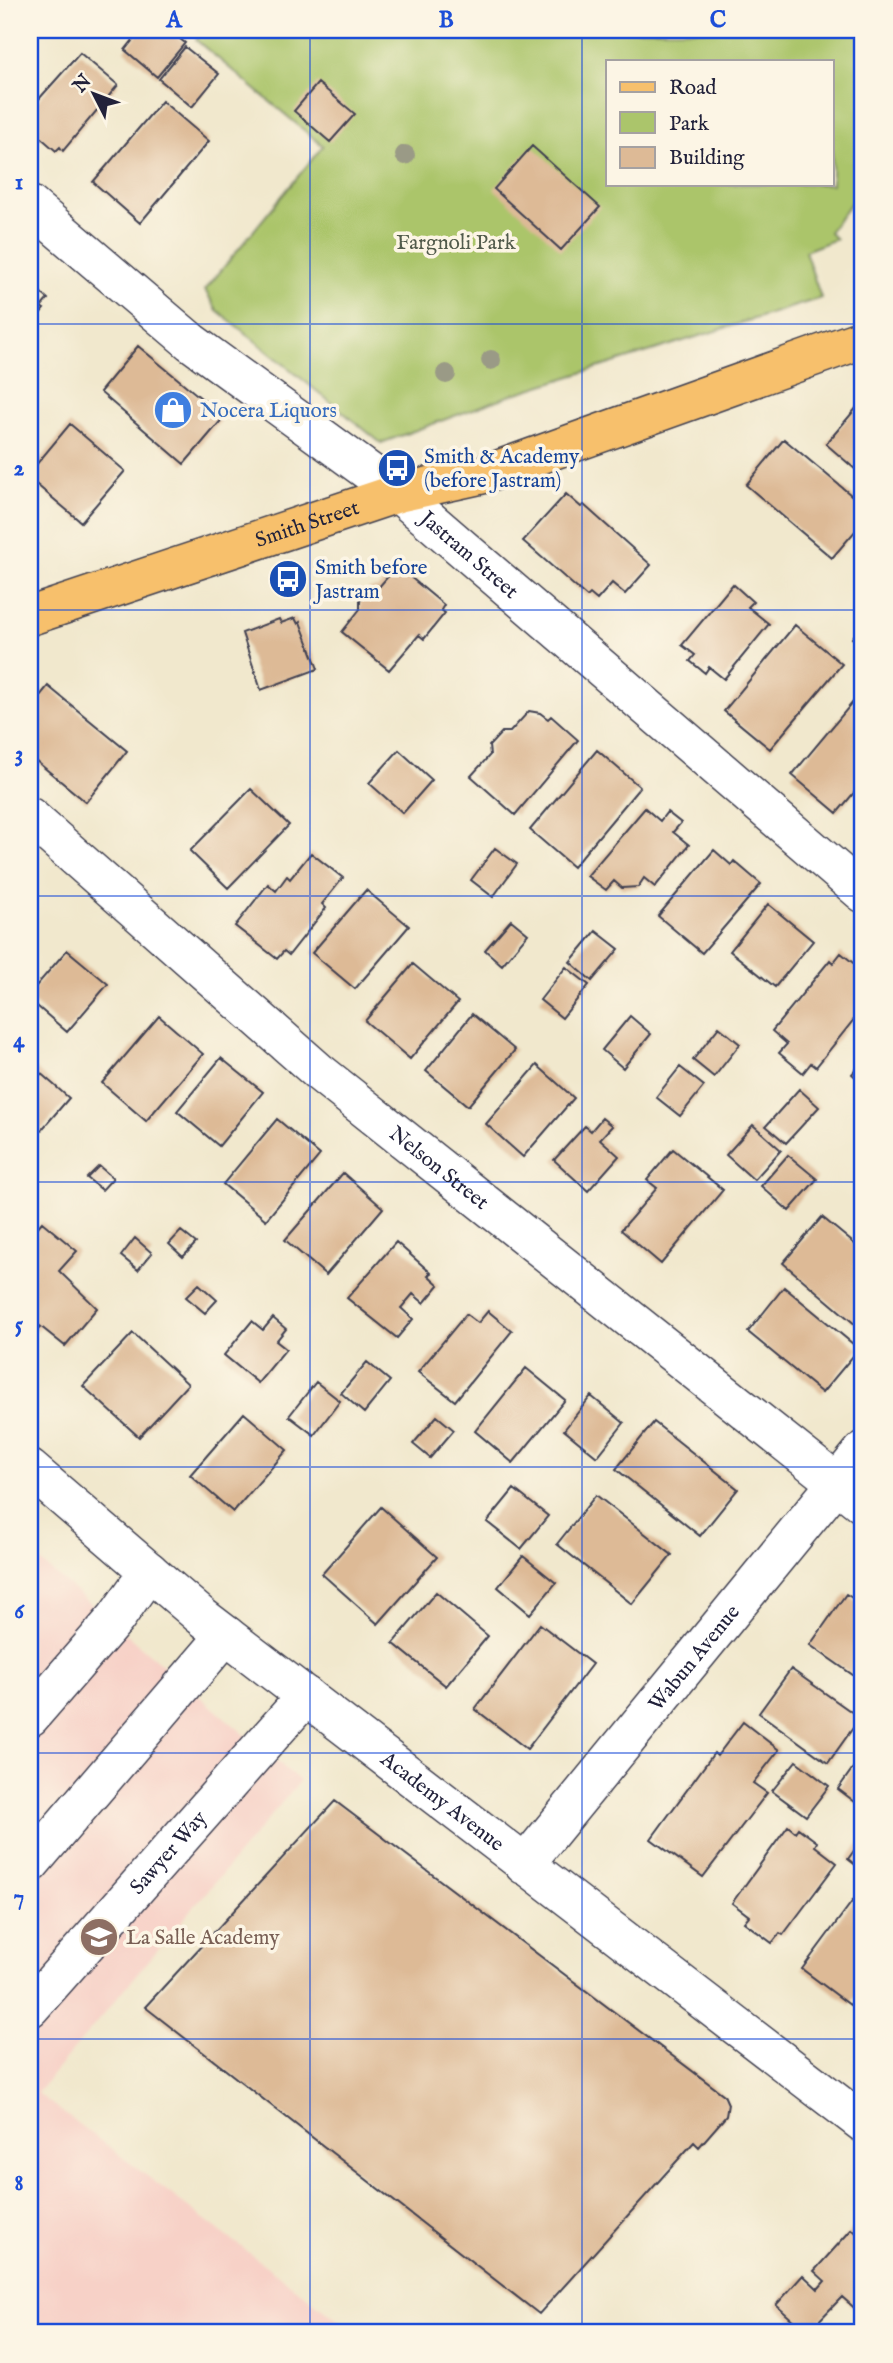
<svg xmlns="http://www.w3.org/2000/svg" width="893" height="2363" font-family="'IM FELL English',serif">
	<style>
		.built { fill: #f7d1c7 }
		.green { fill: #abc56b; stroke: #667453; stroke-width: 2; fill-rule: evenodd }
		.building { fill: #ddba96 }
		.lines { fill: none; stroke-linecap: round; stroke-linejoin: round }
		.minor-casing { stroke: #414051; stroke-width: 41 }
		.tertiary-casing { stroke: #414051; stroke-width: 41 }
		.primary-casing { stroke: #414051; stroke-width: 41 }
		.minor { stroke: #fff; stroke-width: 38 }
		.tertiary { stroke: #fff; stroke-width: 38 }
		.primary { stroke: #f7c06c; stroke-width: 38 }
		.tree { fill: #9a9a86 }
		.grid { fill: none; stroke: #1d4ed8; stroke-width: 2; stroke-opacity: 0.55 }
		.labels { text-anchor: middle; stroke-width: 7; stroke-linejoin: round; paint-order: stroke }
		.park-label { font-size: 21px; fill: #525b4c; stroke: #fcf5e5 }
		.shop-label { font-size: 21px; fill: #366cbe; stroke: #fcf5e5; text-anchor: start }
		.transit-label { font-size: 21px; fill: #164399; stroke: #fcf5e5; text-anchor: start }
		.street-label { font-size: 21px; fill: #22223b; stroke: #fcf5e5 }
		.education-label { font-size: 21px; fill: #785e54; stroke: #fcf5e5; text-anchor: start }
		.neatline { fill: none; stroke: #1d4ed8; stroke-width: 2.5 }
		.grid-label { font-size: 23px; text-anchor: middle; font-weight: bold; fill: #1d4ed8 }
	</style>
	<rect width="100%" height="100%" fill="#fcf5e5"/>
	<filter id="ink" filterUnits="userSpaceOnUse"><feTurbulence type="fractalNoise" baseFrequency=".0143" numOctaves="2"/><feDisplacementMap in="SourceGraphic" scale="14" xChannelSelector="R" yChannelSelector="G"/><feConvolveMatrix kernelMatrix="1 2 1 2 8 2 1 2 1" color-interpolation-filters="sRGB"/></filter>
	<filter id="wash" filterUnits="userSpaceOnUse"><feTurbulence type="fractalNoise" baseFrequency=".00686" numOctaves="4" result="noise"/><feDisplacementMap in="SourceGraphic" scale="28" xChannelSelector="R" yChannelSelector="G"/><feGaussianBlur stdDeviation="1.57" result="paint"/><feColorMatrix in="noise" values="0 0 0 0 0 0 0 0 0 0 0 0 0 0 0 0 0 1.4 0 .05"/><feComposite in="paint" operator="in"/></filter>
	<g filter="url(#wash)">
		<rect width="100%" height="100%" fill="#f1e8cd"/>
		<!-- built -->
		<path class="built" d="M30,1553L300,1781L37,2093L355,2333H30Z"/>
		<!-- green -->
		<path class="green" d="M203,30H863V187L829,232L836,239L805,251L821,298L514,394L381,443L217,310L205,290L323,146L196,40ZM608,61H832V184H608Z"/>
		<g id="blocks">
			<!-- building -->
			<path class="building" d="M141,30H169L185,43L157,77L125,50Z
				M185,47L219,74L192,107L159,79Z
				M80,53L118,85L63,151L60,147L56,151L30,128V109Z
				M318,83L355,114L330,142L294,111Z
				M162,101L209,141L140,223L93,182Z
				M532,146L600,207L561,250L494,189Z
				M30,283L48,299L41,307L44,309L30,326Z
				M138,346L224,417L184,464L100,392Z
				M863,400V476L826,444Z
				M70,424L125,471L81,522L30,479V472Z
				M784,439L863,505V522L832,558L746,485Z
				M566,494L581,507L584,505L651,565L625,594L612,583L597,600L590,594L587,597L523,541Z
				M397,566L444,605L441,610L445,613L424,639L419,635L389,670L342,632L360,609V600L369,589L378,588Z
				M733,584L753,602L748,607L769,624L724,679L709,667L705,673L690,661L695,655L682,645Z
				M295,618L298,624L300,622L318,669L261,690L242,633L279,619L281,623Z
				M863,624V647L852,638Z
				M795,625L842,664L770,749L724,711Z
				M48,686L127,751L86,802L30,756V708Z
				M863,690V782L837,813L792,775Z
				M529,711L540,713L548,719L551,716L578,740L515,815L471,776L490,755L489,746L502,732H510Z
				M399,750L432,780L403,813L369,783Z
				M597,750L640,787L573,867L530,830Z
				M251,789L289,825L228,888L190,851Z
				M645,808L660,821L667,812L681,823L673,832L689,845L655,887L644,878L638,887L622,888L614,881L606,890L587,876Z
				M495,848L517,864L493,897L471,880Z
				M714,850L731,865L734,861L761,884L702,953L658,916Z
				M311,853L343,878L322,904L326,908L289,955L284,951L277,959L235,926L268,884L276,891L287,876L290,879Z
				M366,890L409,926L355,989L312,953Z
				M768,904L813,941L775,987L730,951Z
				M511,920L528,934L502,965L485,950Z
				M596,931L619,949L592,981L570,962Z
				M67,950L108,984L67,1032L30,1000V993Z
				M841,953L863,971V1008L816,1067L811,1063L803,1073L779,1053L787,1044L772,1031L830,960L833,963Z
				M413,964L458,1002L410,1059L365,1021Z
				M566,967L589,985L562,1018L540,1000Z
				M472,1014L515,1050L468,1106L426,1071Z
				M159,1016L203,1054L146,1121L102,1083Z
				M630,1016L651,1034L623,1068L602,1050Z
				M719,1027L740,1044L714,1077L693,1060Z
				M221,1058L263,1092L219,1146L177,1111Z
				M863,1061V1084L852,1074Z
				M30,1064L69,1098L38,1134L30,1127Z
				M537,1065L574,1098L523,1157L486,1124Z
				M680,1067L704,1086L680,1116L656,1097Z
				M799,1089L819,1107L786,1143L766,1126Z
				M602,1118L612,1126L600,1139L619,1156L588,1191L554,1160L585,1126L591,1131Z
				M277,1119L320,1155L266,1220L223,1184Z
				M753,1125L781,1150L754,1180L726,1155Z
				M673,1149L723,1190L661,1264L621,1230L657,1188L647,1180Z
				M788,1155L817,1179L789,1211L761,1186Z
				M99,1166L113,1178L102,1190L87,1178Z
				M343,1173L383,1208L326,1275L285,1240Z
				M822,1217L863,1251V1331L783,1263Z
				M42,1222L77,1251L59,1271L97,1308L65,1346L40,1326L37,1331L30,1325V1236Z
				M181,1231L196,1243L183,1257L169,1244Z
				M135,1238L152,1253L138,1270L121,1256Z
				M396,1242L431,1273L428,1275L439,1285L424,1303L413,1294L401,1308L413,1319L397,1338L347,1298Z
				M199,1284L217,1300L205,1313L186,1297Z
				M784,1287L859,1349L822,1393L748,1332Z
				M488,1311L512,1331L455,1401L418,1372L466,1314L478,1323Z
				M273,1318L286,1329L276,1341L286,1349L258,1383L224,1355L252,1321L263,1330Z
				M133,1333L188,1384L139,1437L83,1386Z
				M367,1362L390,1381L364,1413L341,1393Z
				M526,1368L565,1400L513,1463L475,1431Z
				M316,1382L340,1401L314,1435L289,1416Z
				M591,1396L624,1423L597,1457L564,1430Z
				M244,1413L287,1450L233,1512L190,1475Z
				M437,1416L454,1430L430,1458L413,1444Z
				M654,1422L738,1489L700,1536L616,1469Z
				M514,1489L548,1516L521,1549L487,1522Z
				M596,1495L672,1555L632,1604L557,1544Z
				M381,1507L437,1557L378,1624L322,1574Z
				M523,1556L556,1583L530,1614L498,1587Z
				M436,1592L488,1636L446,1686L393,1643Z
				M846,1594L863,1605V1682L810,1645Z
				M540,1624L592,1664L527,1749L475,1709Z
				M791,1669L860,1718L828,1763L759,1713Z
				M743,1722L779,1750L753,1783L767,1793L703,1877L651,1839L714,1753L717,1756Z
				M796,1761L829,1786L806,1816L772,1791Z
				M853,1768L863,1775V1808L838,1789Z
				M335,1801L724,2095L728,2104L726,2116L699,2147L694,2142L539,2314L145,2007Z
				M788,1826L795,1832L798,1828L817,1842L815,1846L837,1863L783,1935L780,1933L772,1943L744,1922L749,1916L732,1903Z
				M863,1838V1871L848,1859Z
				M860,1891L863,1894V1987L850,2005L802,1969Z
				M852,2229L863,2239V2307L859,2312L842,2297L807,2333L776,2305L803,2275L818,2289L825,2281L814,2271Z"/>
		</g>
	</g>
	<g filter="url(#ink)">
		<use href="#blocks" fill-opacity="0" stroke="#414051" stroke-width="2"/>
		<g class="lines">
			<!-- minor casing -->
			<g class="minor-casing">
				<g id="minor">
					<path id="s1" d="M30,205L191,342L398,493L863,893"/>
					<path id="s2" d="M30,817L319,1072L863,1504"/>
					<path d="M30,1717L116,1618L149,1571"/>
					<path d="M30,1864L226,1635"/>
					<path id="s3" d="M524,1865L863,1451"/>
					<path id="s4" d="M30,2008L306,1696"/>
				</g>
			</g>
			<!-- tertiary casing -->
			<g class="tertiary-casing">
				<g id="tertiary">
					<path id="s5" d="M30,1469L201,1616L863,2123"/>
				</g>
			</g>
			<!-- primary casing -->
			<g class="primary-casing">
				<g id="primary">
					<path id="s6" d="M30,616L398,493L489,473L863,339"/>
				</g>
			</g>
			<!-- minor -->
			<use href="#minor" class="minor"/>
			<!-- tertiary -->
			<use href="#tertiary" class="tertiary"/>
			<!-- primary -->
			<use href="#primary" class="primary"/>
		</g>
		<!-- trees -->
		<g class="tree">
			<circle cx="405" cy="155" r="10"/>
			<circle cx="491" cy="360" r="10"/>
			<circle cx="446" cy="374" r="10"/>
		</g>
	</g>
	<!-- grid -->
	<path class="grid" d="M310,30V2333M582,30V2333M30,324H863M30,610H863M30,896H863M30,1182H863M30,1467H863M30,1753H863M30,2039H863"/>
	<!-- icons -->
	<defs>
		<g id="shop-disc" transform="scale(2.0125)"><circle r="9.5" fill="#3f7fe0" stroke="#fcf5e5"/><path d="M-5-2.5h2.3a2.7 3.5 0 0 1 5.4 0H5L5.5 6h-11ZM-1.5-2.5h3a1.5 2.3 0 0 0-3 0Z" fill="#fff"/></g>
		<g id="bus-disc" transform="scale(2.0125)"><circle r="9.5" fill="#1a4fb4" stroke="#fcf5e5"/><path d="M-5-6H5V4H4V6H2V4H-2V6H-4V4H-5ZM-3.5-4V0h7V-4ZM-3.5 1.2v1.5H-2V1.2ZM2 1.2v1.5H3.5V1.2Z" fill="#fff"/></g>
		<g id="school-disc" transform="scale(2.0125)"><circle r="9.5" fill="#8d6e63" stroke="#fcf5e5"/><path d="M0-5L7-2L0 1L-7-2ZM-4 1L0 2.5L4 1V4Q0 6-4 4Z" fill="#fff"/></g>
	</defs>
	<g fill-rule="evenodd">
		<use href="#shop-disc" x="173" y="410"/>
		<use href="#bus-disc" x="397" y="468"/>
		<use href="#bus-disc" x="288" y="579"/>
		<use href="#school-disc" x="99" y="1937"/>
	</g>
	<g class="labels">
		<!-- park labels -->
		<g class="park-label">
			<text x="456" y="249">Fargnoli Park</text>
		</g>
		<!-- shop labels -->
		<g class="shop-label">
			<text x="200" y="417">Nocera Liquors</text>
		</g>
		<!-- transit labels -->
		<g class="transit-label">
			<text x="424" y="463">Smith &amp; Academy<tspan x="424" dy="24">(before Jastram)</tspan></text>
			<text x="315" y="574">Smith before<tspan x="315" dy="24">Jastram</tspan></text>
		</g>
		<!-- street labels -->
		<g class="street-label">
			<text dy="7" stroke="none"><textPath href="#s6" startOffset="292">Smith Street</textPath></text>
			<text dy="7" stroke="none"><textPath href="#s1" startOffset="562">Jastram Street</textPath></text>
			<text dy="7" stroke="none"><textPath href="#s2" startOffset="539">Nelson Street</textPath></text>
			<text dy="7" stroke="none"><textPath href="#s3" startOffset="268">Wabun Avenue</textPath></text>
			<text dy="7" stroke="none"><textPath href="#s5" startOffset="530">Academy Avenue</textPath></text>
			<text dy="7" stroke="none"><textPath href="#s4" startOffset="208">Sawyer Way</textPath></text>
		</g>
		<!-- education labels -->
		<g class="education-label">
			<text x="126" y="1944">La Salle Academy</text>
		</g>
	</g>
	<!-- margin -->
	<rect width="893" height="2363" fill="none" stroke="#fcf5e5" stroke-width="77"/>
	<!-- legend -->
	<rect x="606" y="60" width="228" height="126" fill="#fcf5e5" stroke="#a5a1a1" stroke-width="2"/>
	<rect x="620" y="82" width="35" height="10" fill="#f7c06c" stroke="#a5a1a1" stroke-width="2"/>
	<text x="669" y="94" font-size="21" fill="#22223b">Road</text>
	<rect x="620" y="112" width="35" height="21" fill="#abc56b" stroke="#a5a1a1" stroke-width="2"/>
	<text x="669" y="130" font-size="21" fill="#22223b">Park</text>
	<rect x="620" y="147" width="35" height="21" fill="#ddba96" stroke="#a5a1a1" stroke-width="2"/>
	<text x="669" y="164" font-size="21" fill="#22223b">Building</text>
	<!-- north arrow -->
	<g transform="translate(94 94) rotate(312)" stroke="#fcf5e5" stroke-width="5" paint-order="stroke">
	<path d="M0-5L12 26L0 18L-12 26Z" fill="#22223b"/>
	<text y="-10" font-size="19" font-weight="bold" text-anchor="middle" fill="#22223b">N</text>
	</g>
	<rect x="38" y="38" width="816" height="2286" class="neatline"/>
	<g class="grid-label">
		<text x="174" y="27">A</text>
		<text x="446" y="27">B</text>
		<text x="718" y="27">C</text>
		<text x="19" y="189">1</text>
		<text x="19" y="475">2</text>
		<text x="19" y="761">3</text>
		<text x="19" y="1047">4</text>
		<text x="19" y="1332">5</text>
		<text x="19" y="1618">6</text>
		<text x="19" y="1904">7</text>
		<text x="19" y="2190">8</text>
	</g>
</svg>
